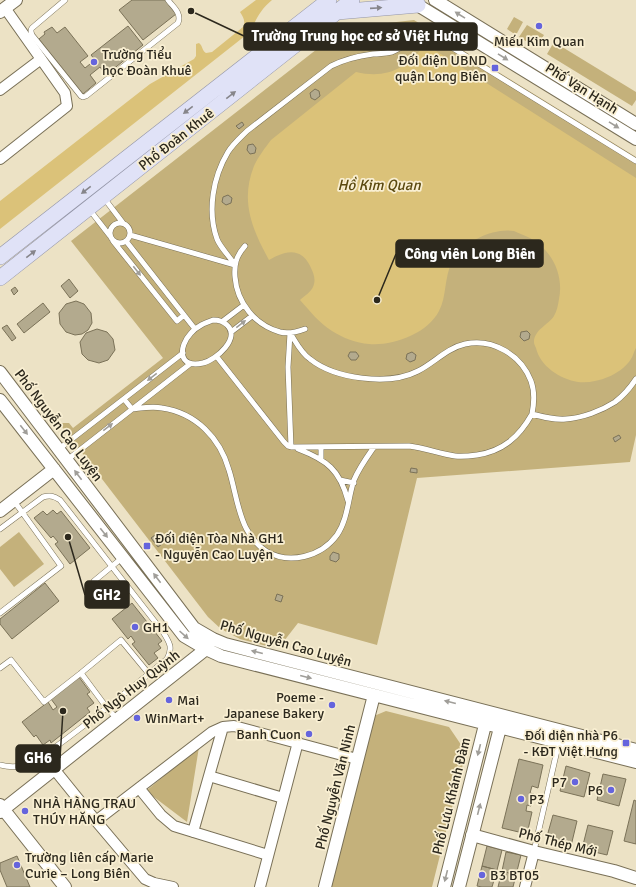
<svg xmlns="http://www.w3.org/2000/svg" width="636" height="887" font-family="Signika,sans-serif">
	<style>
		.green { fill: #c4b17b }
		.water { fill: #dbc279 }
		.building { fill: #b3aa8e; stroke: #7b7258 }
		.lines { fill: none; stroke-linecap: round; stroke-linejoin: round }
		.service-casing { stroke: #797057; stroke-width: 6 }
		.minor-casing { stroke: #797057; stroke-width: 12 }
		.tertiary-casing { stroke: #797057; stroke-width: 14 }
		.primary-casing { stroke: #9395a7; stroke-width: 16 }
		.service { stroke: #fff; stroke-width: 5 }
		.minor { stroke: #fff; stroke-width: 10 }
		.tertiary { stroke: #fff; stroke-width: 12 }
		.primary { stroke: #e0e2f7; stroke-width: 15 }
		.oneway { fill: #86858a }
		.oneway2 { fill: #a09e99 }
		.poi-dot { fill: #6564dd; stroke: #f9efd2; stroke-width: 1.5 }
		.labels { text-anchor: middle; stroke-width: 3.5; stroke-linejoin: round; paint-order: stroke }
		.poi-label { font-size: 14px; fill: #2c281d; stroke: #f9efd2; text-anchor: start }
		.street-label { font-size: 14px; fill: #2c281d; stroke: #f9efd2 }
		.water-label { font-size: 15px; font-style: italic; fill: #5a490f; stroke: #f9efd2 }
		.leader { fill: none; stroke: #2c281d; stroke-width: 1.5 }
		.callout-dot { fill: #2c281d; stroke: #f9efd2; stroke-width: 1.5 }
		.callout { fill: #2c281d; stroke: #2c281d; stroke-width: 1.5 }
		.callout-label { font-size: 15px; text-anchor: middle; font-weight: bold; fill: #fff }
	</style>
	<rect width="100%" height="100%" fill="#ece2c5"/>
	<!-- green -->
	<path class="green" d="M514,17L523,22L516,35L507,29Z
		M414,20L636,157V435L630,462L417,478L377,645L298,623L284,641L267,646L240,639L221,629L208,617L59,423H69L73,428L163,358L71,241L344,28Z
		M527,25L544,35L536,47L519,37Z
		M554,42L636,92V100L632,106L547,54Z
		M19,532L44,564L14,587L0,569V547Z
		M386,711L449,727L466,752L432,887H330L374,716Z
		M199,747L187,822L146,791Z"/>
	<!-- water -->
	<path class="water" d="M256,0H272C260,10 257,18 250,32L0,229V201L150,84L194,59L196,56V44L199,43C203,46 202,51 206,53L212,52L243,27C246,21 243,17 240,12Z
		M425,44L636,178V348C634,351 633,356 631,359C626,367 616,374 608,377C599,381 588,383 578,382C560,379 540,366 536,348C535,346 534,344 534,342C534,330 548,325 554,316C557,311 558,305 559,299C564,275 552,250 530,238C525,236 519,233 514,231C493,227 461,243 452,262C444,277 447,296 439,311C427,334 393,346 369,344C356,343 343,338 332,331C319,323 310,311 300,300C304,296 311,292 313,287C316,280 314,274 311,268C302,247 286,250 269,260C252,229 240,201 254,166C258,157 265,148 271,140L356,72C386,79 407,69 425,44Z"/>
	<!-- building -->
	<path class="building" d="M132,0H165L176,14L143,40L119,10Z
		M128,26L143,45L106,75L100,67L90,75L96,83L83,94L39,39L45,34L44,32L52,27L57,33L65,27L88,56L80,62L85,68L95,60L91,55Z
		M315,89L319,91L320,96L315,100L311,98L310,93Z
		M242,122L244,125L239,129L236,126Z
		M253,144L256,148L255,153L250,154L247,150L248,145Z
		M228,195L232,198L231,203L226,205L222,202L223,197Z
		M69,279L78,291L70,298L61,286Z
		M15,287L18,291L14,295L11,290Z
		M76,301L84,304L91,313L92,323L88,330L82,334L75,335L66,332L60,324L59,313L66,304Z
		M43,303L50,312L24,333L17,324Z
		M7,325L16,338L12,341L2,328Z
		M97,329L107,332L113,339L115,350L108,360L99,363L88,360L82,354L80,342L86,333Z
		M527,331L530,334L529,339L524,341L520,337L521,332Z
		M350,352H356L359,356L356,360H351L348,356Z
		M412,352L416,355L415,360L410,362L406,359L407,354Z
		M619,435L621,438L615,442L613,438Z
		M411,468L417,469V473L410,472Z
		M53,510L57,514L61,511L90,548L70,564L55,544L58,542L53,536L51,538L34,518L43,511L47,515Z
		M159,532L166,541L158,547L151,538Z
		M333,552L339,554V559L336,562L330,560V556Z
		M45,583L59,601L12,639L0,624V619Z
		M277,594L283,596L281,602L275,600Z
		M132,603L162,641L158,644L161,648L154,653L158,658L149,665L132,644L135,642L131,636L128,639L112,619Z
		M79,677L90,692L87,694L94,703L87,708L90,712L51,743L50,740L43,745L36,735L34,737L22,722L48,702L53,710L57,707L51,699Z
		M519,759L543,765L538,788L532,786L530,793L534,794L531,806L527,805L526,811L532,812L527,834L502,828Z
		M566,766L590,773L584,797L560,791Z
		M603,774L626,779L619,806L597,800Z
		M634,800L636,801V844L624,841Z
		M553,815L577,821L571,846L546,840Z
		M588,825L613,831L607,855L582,849Z
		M487,846L502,850L497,870L482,866Z
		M506,852L521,855L516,875L502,871Z
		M17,856L30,887H7L0,870V863Z
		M482,866L497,870L492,887H482L477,886Z
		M502,871L516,875L513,887H498Z"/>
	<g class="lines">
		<!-- service casing -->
		<g class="service-casing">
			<path id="service" d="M65,0L32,28C30,30 31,32 32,35L81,96L83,97L86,96L178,23C182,13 173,7 168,0
				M104,198L123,223
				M89,209L110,236
				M110 233a10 10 0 1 1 20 0a10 10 0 1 1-20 0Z
				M130,235L235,265
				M113,241L177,321L184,315
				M126,241L195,329
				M245,246C236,256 234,265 235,277C237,303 255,325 280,332C288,334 297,332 305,329
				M235,265C230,257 220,247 217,239C207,211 213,177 228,152C233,144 240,138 247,131L331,66C345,59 358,56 373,54C379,54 386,53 392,52C407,46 418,31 435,37L636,161
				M213,320C218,320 223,321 227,325C241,338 216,360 203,363C178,369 178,347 191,333C197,326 205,323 213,320Z
				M223,321L244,305
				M231,332L252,316
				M290,333C296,342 301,353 310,359C335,379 389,386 418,371C434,363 447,348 465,344C493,338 521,355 531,381C535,392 534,404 532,414C543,417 554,420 566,419C582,418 601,411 615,402C623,396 630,388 636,379
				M290,333L288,367L291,447
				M217,357L284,442L288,446L292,447L409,446C425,448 440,454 455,456C462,457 470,456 477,455C503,451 519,437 532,414
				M124,399L132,409C142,408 152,406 162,408C196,413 220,438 229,470C235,489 237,510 246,528C251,537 258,546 266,551C289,565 321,557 337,535C348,519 348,498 354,480C359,468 367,457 374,447
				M59,449L183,353
				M298,449C327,460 340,470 348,501
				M321,459V447
				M67,460L190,364
				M340,480L354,483
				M0,529L43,497C50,495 54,496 60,500L163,632C170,643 173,648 167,659C123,695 79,731 33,763C22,767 11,768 0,765
				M94,581L122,558
				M0,613L61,566L14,501
				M0,668L11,660L44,702L81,673L121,640L149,674
				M81,673L107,708L117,719
				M534,851L559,742"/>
		</g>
		<!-- minor casing -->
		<g class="minor-casing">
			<path id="minor" d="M0,90L41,59
				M0,159L67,106L65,93L5,8
				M54,769L96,821L145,879L154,883L173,887
				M209,776L283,798
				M139,788L161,815L174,826L268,855
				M96,821L212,732L223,727L234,726L357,759
				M193,832L223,727
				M260,887L298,742
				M525,887L534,852"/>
		</g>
		<!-- tertiary casing -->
		<g class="tertiary-casing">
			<path id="tertiary" d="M435,0L636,124
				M411,1L636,139
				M0,12L16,0
				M0,372L194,628L213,639L225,644L636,750
				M0,400L184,636L206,649L221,656L636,762
				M0,511L54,469
				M0,805L65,887
				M0,812L206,649L209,644
				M472,835L534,852L614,871L636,878
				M325,887L374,695
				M444,887L487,717
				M459,887L502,720"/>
		</g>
		<!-- primary casing -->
		<g class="primary-casing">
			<path id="primary" d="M337,12L418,5
				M0,257L329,0
				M0,278L352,0"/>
		</g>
		<!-- service -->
		<use href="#service" class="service"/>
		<!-- minor -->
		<use href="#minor" class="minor"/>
		<!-- tertiary -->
		<use href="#tertiary" class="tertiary"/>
		<!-- primary -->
		<use href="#primary" class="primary"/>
	</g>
	<!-- one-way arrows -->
	<defs><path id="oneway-solid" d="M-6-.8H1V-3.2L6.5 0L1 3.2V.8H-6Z"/></defs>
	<g class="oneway">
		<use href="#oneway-solid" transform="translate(376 8) rotate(-4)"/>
		<use href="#oneway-solid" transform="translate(231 95) rotate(-38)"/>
		<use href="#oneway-solid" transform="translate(188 110) rotate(142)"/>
		<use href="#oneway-solid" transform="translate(86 190) rotate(142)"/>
		<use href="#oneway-solid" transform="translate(31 254) rotate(-38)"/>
	</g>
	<g class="oneway2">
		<use href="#oneway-solid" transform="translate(460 15) rotate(-148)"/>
		<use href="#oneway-solid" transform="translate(503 57) rotate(32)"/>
		<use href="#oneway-solid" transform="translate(614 125) rotate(32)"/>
		<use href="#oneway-solid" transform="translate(137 271) rotate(52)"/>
		<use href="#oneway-solid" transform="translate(241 324) rotate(-38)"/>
		<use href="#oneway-solid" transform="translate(152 377) rotate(142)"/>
		<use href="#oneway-solid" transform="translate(108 427) rotate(-38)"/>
		<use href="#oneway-solid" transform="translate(24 430) rotate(52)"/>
		<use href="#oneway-solid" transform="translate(78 475) rotate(-127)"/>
		<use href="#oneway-solid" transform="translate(104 533) rotate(52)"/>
		<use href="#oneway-solid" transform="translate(157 578) rotate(-127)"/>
		<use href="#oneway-solid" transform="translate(184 635) rotate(42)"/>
		<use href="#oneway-solid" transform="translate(257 652) rotate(-166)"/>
		<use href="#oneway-solid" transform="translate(306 677) rotate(14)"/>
		<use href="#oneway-solid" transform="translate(450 702) rotate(-166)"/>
		<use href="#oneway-solid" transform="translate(479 750) rotate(104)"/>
		<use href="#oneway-solid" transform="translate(479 809) rotate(-76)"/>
		<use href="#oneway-solid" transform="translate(446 876) rotate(104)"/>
	</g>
	<!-- markers -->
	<g class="poi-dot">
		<circle cx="539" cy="26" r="4"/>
		<circle cx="94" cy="62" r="4"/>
		<rect x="491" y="64" width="8" height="8" rx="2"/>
		<rect x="143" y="542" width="8" height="8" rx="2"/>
		<circle cx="135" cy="627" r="4"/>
		<circle cx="169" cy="700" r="4"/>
		<circle cx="332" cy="705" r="4"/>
		<circle cx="137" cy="718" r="4"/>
		<circle cx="309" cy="734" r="4"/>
		<rect x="622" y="739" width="8" height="8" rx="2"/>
		<circle cx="575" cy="782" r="4"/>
		<circle cx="611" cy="790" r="4"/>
		<circle cx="521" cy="799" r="4"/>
		<circle cx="25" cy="811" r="4"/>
		<circle cx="17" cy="865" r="4"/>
		<circle cx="482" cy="875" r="4"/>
	</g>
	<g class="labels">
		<!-- poi labels -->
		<g class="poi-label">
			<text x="539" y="46" text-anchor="middle">Miếu Kim Quan</text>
			<text x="102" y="59">Trường Tiểu<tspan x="102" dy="16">học Đoàn Khuê</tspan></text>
			<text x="487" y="65" text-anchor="end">Đối diện UBND<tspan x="487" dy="16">quận Long Biên</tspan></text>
			<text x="155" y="543">Đối diện Tòa Nhà GH1<tspan x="155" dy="16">- Nguyễn Cao Luyện</tspan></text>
			<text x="143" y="632">GH1</text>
			<text x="324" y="702" text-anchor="end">Poeme -<tspan x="324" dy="16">Japanese Bakery</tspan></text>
			<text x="177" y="705">Mai</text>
			<text x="145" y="723">WinMart+</text>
			<text x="301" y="739" text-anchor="end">Banh Cuon</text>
			<text x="618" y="740" text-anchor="end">Đối diện nhà P6<tspan x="618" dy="16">- KĐT Việt Hưng</tspan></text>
			<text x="567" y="787" text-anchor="end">P7</text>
			<text x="603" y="795" text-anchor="end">P6</text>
			<text x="529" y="804">P3</text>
			<text x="33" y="808">NHÀ HÀNG TRAU<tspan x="33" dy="16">THÚY HĂNG</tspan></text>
			<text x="25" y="862">Trường liên cấp Marie<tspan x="25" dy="16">Curie – Long Biên</tspan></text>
			<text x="490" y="880">B3 BT05</text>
		</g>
		<!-- street labels -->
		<g class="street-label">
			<text transform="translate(582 88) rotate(32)" y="5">Phố Vạn Hạnh</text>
			<text transform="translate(176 139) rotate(-38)" y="5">Phố Đoàn Khuê</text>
			<text transform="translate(59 425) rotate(53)" y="5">Phố Nguyễn Cao Luyện</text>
			<text transform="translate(286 643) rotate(16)" y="5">Phố Nguyễn Cao Luyện</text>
			<text transform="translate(131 689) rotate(-38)" y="5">Phố Ngô Huy Quỳnh</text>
			<text transform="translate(335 787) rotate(-76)" y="5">Phố Nguyễn Văn Ninh</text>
			<text transform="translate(451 796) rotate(-76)" y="5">Phố Lưu Khánh Đàm</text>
			<text transform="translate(558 842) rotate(14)" y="5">Phố Thép Mới</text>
		</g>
		<!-- water labels -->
		<g class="water-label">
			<text x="379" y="190">Hồ Kim Quan</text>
		</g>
	</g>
	<!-- callouts -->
	<path class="leader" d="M191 11L244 36M377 300L396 254M68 537L85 595M63 711L60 758"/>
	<g class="callout-dot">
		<circle cx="191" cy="11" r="4"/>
		<circle cx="377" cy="300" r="4"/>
		<circle cx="68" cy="537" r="4"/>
		<circle cx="63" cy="711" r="4"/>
	</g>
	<g class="callout">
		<rect x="244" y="23" width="233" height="27" rx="4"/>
		<rect x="396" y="240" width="147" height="27" rx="4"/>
		<rect x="85" y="581" width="44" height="27" rx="4"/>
		<rect x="16" y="745" width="44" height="27" rx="4"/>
	</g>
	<g class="callout-label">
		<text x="360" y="41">Trường Trung học cơ sở Việt Hưng</text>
		<text x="470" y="259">Công viên Long Biên</text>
		<text x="107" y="600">GH2</text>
		<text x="38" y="763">GH6</text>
	</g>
</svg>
